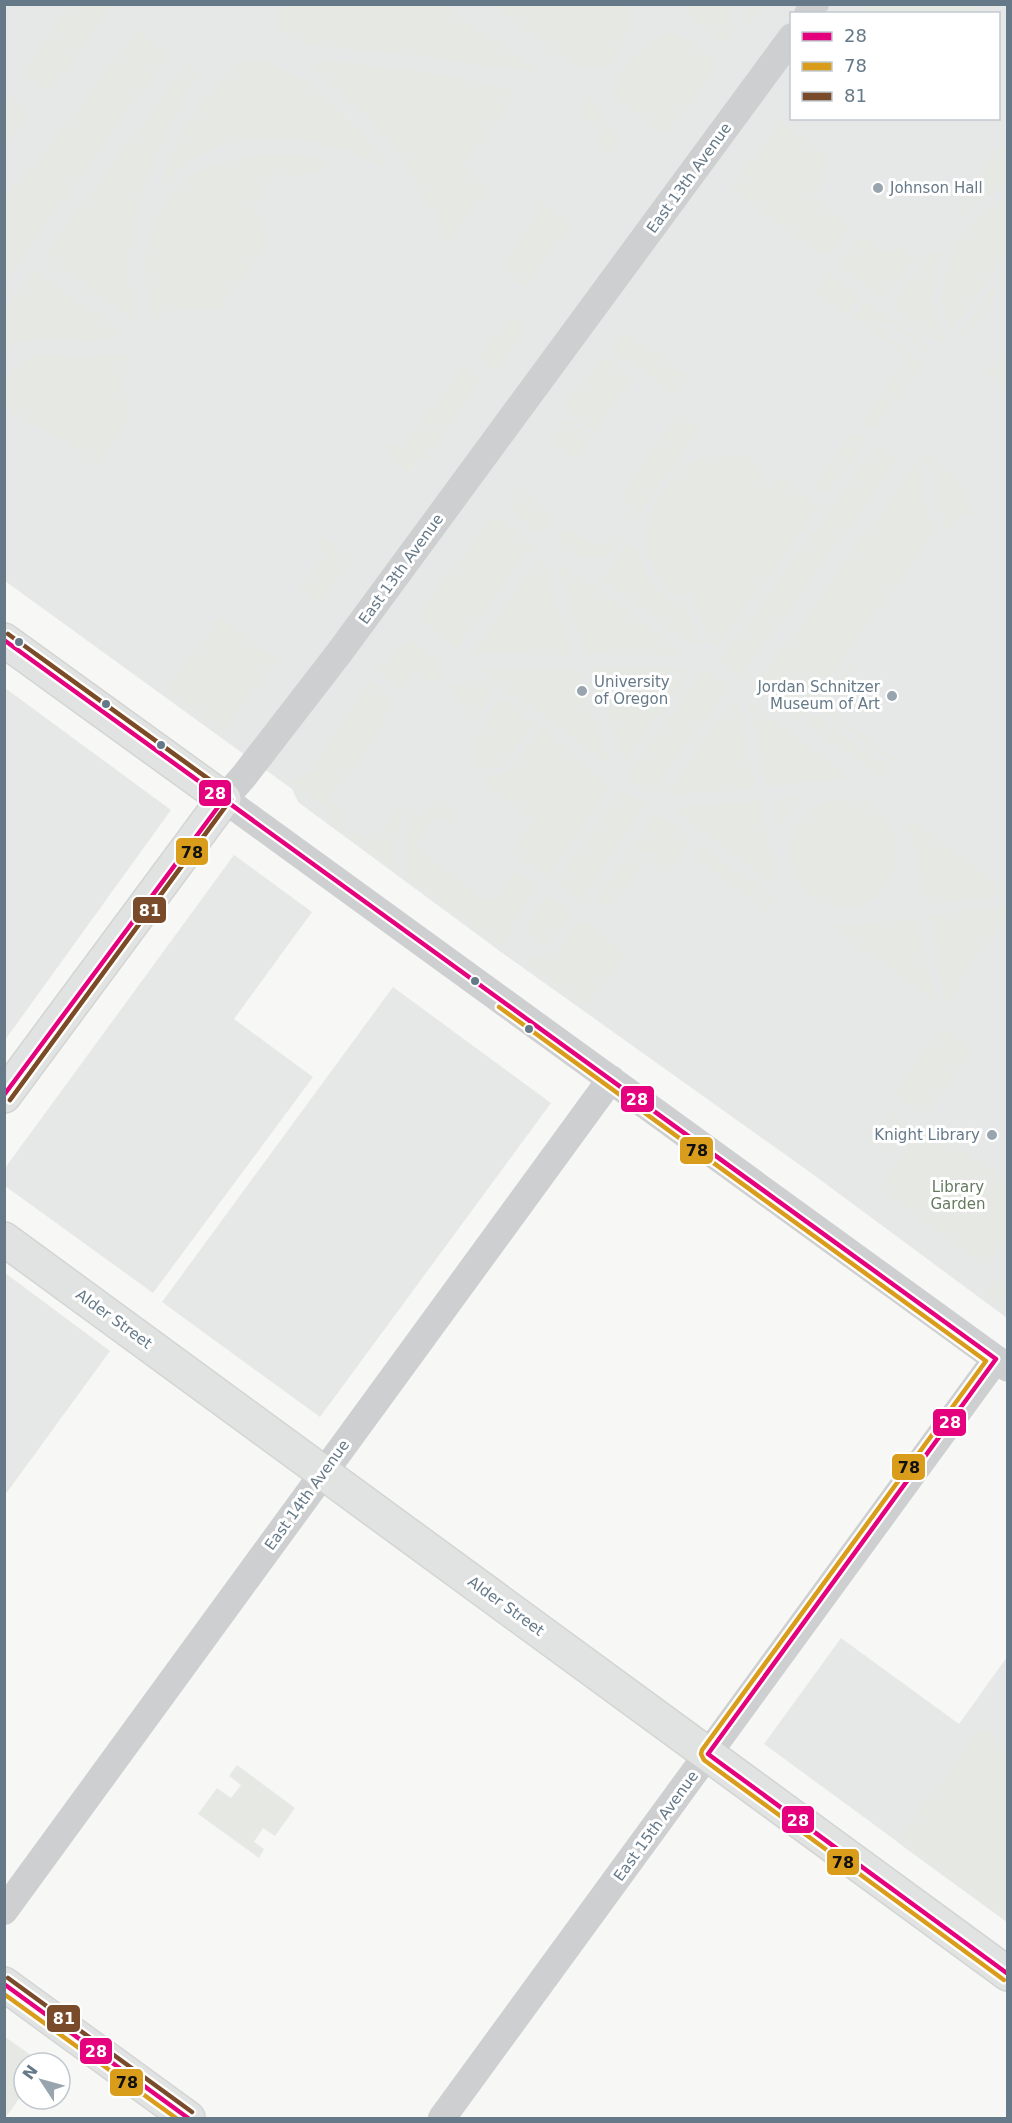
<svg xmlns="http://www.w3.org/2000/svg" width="1012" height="2123" font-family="'DejaVu Sans',sans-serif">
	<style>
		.built { fill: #e6e7e7; fill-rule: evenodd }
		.green { fill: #e6e9e3 }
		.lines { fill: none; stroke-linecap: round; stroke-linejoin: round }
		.secondary-casing { stroke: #d3d4d4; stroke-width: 36 }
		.primary-casing { stroke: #d4d5d6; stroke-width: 36 }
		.street { stroke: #cdcfd0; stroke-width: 28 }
		.secondary { stroke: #e1e2e2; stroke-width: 33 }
		.primary { stroke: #e1e2e2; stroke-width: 33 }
		.bus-1-casing { stroke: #fff; stroke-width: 9 }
		.bus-2-casing { stroke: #fff; stroke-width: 9 }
		.bus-3-casing { stroke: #fff; stroke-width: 9 }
		.bus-1 { stroke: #e5007d; stroke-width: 4.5 }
		.bus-2 { stroke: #da9d1b; stroke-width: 4.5 }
		.bus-3 { stroke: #7a4b2a; stroke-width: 4.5 }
		.poi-dot { fill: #98a5ae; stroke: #fff; stroke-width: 2 }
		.bus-dot { fill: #657988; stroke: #fff; stroke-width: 2 }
		.labels { text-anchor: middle; stroke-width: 6; stroke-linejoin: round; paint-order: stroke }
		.street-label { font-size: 15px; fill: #657988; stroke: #fff }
		.poi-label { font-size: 15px; fill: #657988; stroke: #fff; text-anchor: start }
		.park-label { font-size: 15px; fill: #667a60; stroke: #fff }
		.line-badge { stroke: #fff; stroke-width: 2 }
		.badge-label { font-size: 16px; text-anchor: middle; font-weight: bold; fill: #fff }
		.pale-badge-label { font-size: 16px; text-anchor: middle; font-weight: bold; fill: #111 }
	</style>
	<rect width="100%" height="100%" fill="#f7f7f6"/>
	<!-- built -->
	<path class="built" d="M5,5H1007V1318L811,1173L501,952L298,802L292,789L5,581ZM792,14H998V118H792Z
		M5,688L171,810L5,1040Z
		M234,855L312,912L234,1019L313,1077L153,1293L5,1186V1168Z
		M393,987L551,1103L320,1417L162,1302Z
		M5,1273L110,1351L5,1495Z
		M841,1638L959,1724L1007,1657V1922L764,1744Z"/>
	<!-- green -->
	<path class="green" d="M863,4H986V5L975,11L963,13H856Z
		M72,5H112L98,27L48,93L21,73Z
		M282,5H442L537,69L497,68L409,55L313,46L297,40L278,29L274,17Z
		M492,5H634L627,35L616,56L602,67L577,66Z
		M688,5H732L734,32L727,43L690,19Z
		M745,5H764L748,25L746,22Z
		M137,29L169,54L5,282V199L34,166Z
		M669,33L679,34L719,63L667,134L614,97C612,78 633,56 647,44C653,39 662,36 669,33Z
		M264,61C314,79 355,121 387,162L382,167C334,141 265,127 212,149C193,156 178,170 163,183L161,182C167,164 173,147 183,131C195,112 224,69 245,63C251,61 258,61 264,61Z
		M317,61L366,64L437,74L517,91L464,167L489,188L450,241L443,235L436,212L422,196L398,150L360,110L315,70Z
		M186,64L200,74C167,128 138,184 131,247C130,255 129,263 129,270C130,288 136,303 131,320L44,255Z
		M5,95L29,114L11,138H5Z
		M590,95L619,139L609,152L596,142L603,132L576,112Z
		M780,122L830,159L820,172L826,177L812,198L850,226L827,258L731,188Z
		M998,145L1007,153V187L978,202L965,216L957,211C972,191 982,167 998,145Z
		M275,154L306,156L330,162L322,173L285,177L280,173H275L252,206L259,212L267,244L218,311L204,308L165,311L155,321C145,309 147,292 146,277C141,233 165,185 207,168C230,159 252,156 275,154Z
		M1007,198V254L952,330C942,315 940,298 944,280C951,242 972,214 1007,198Z
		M541,202L572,225L525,286L501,266L538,214L535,211Z
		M862,235L888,253L895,244L914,258L883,299L838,266Z
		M932,251L940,257C930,284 928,313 946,338L941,344L891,306Z
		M34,269L122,333C100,345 86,341 63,339C43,337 23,340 5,349V310Z
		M1007,269V278L960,343L957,338Z
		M828,273L860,296L846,314L814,291Z
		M866,300L933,349L930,352L884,320L877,328L923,363L874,430L862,421L909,358L853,317Z
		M512,315L527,326L495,371L478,359Z
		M624,331L689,376L675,395L611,349Z
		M1007,345L1008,390H1007L987,373Z
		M42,353L86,357L116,353L128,356C123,382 123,390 131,416L100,464L5,405C4,378 15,360 42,353Z
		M601,356L633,379L595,432L563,409Z
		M463,367L482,381L424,459L419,458L409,473L385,454L393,444L402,448Z
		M680,413L701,428L636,517L631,515L634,507L623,501L625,497L621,494Z
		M568,418L592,436L574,460L550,443Z
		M854,432L866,440L826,495L814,486Z
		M877,446L898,460L741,677L719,661Z
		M925,453C955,476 963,479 972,518L964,512L949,532L945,529L944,517L938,503L936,476L933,469L922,458Z
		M718,455C755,456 758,453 768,491L778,477L820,506L717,648L708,642L691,593L672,594L665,589L654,573L647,551L645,539L649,514L655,502L677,472L700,459Z
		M914,466L925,480V500L933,527V535L799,719L755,687Z
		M517,485L538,500L537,503L549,512L547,515L555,521L546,531H537L510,511L516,503L508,497Z
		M497,518L534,544L457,649L417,617L488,520Z
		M565,528L591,543L593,541L598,544L611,543L617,536L620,538L603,559L571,555L559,546V537Z
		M323,538L354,559L320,603L299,588L325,554L317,548Z
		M628,542L641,552L647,575L657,590L674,601H687L698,643L695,647L602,579Z
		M538,559L545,564L572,655L479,654L473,650Z
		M558,561L681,651L678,656L585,654L558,567Z
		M219,618L277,659L225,731L167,689Z
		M410,639L444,663L439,670L443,676L437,684L430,679L428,682L415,673L402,690L378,672L400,645L404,648Z
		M851,664L854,666L825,708L895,759L893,762L818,708Z
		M589,667H682L690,672L625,761L621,755Z
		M576,668L611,766L482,672L486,669Z
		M705,668L730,686L653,792L650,790L648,793L626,777Z
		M473,677L494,692L476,717L456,702L458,700L449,693L457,684L465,687Z
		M371,682L395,700L382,717L387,721L329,801L347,814L342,822L347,827L342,833L327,823L334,813L291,783L295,777L299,780L305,772L310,775L316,766L313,763Z
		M501,698L531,720L532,726C521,740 503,776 482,769C474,766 471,758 470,750L488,722L485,720Z
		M732,702L738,708L756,789L670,795L666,793Z
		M750,703L852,777L846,779L768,786L749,706Z
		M815,714L889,768L881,778L807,724Z
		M544,729L609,787L548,877L511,850L533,818L482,781L486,776C512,779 525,748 538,730Z
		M621,788L646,805L582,901L557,883Z
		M436,796L459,812L451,823L438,814L415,847L491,903L515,871L539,888L514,923L511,936L502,948L402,875L404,865L403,851L411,810L420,817Z
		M807,796C796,805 786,815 781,829L776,800Z
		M790 853a54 54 0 1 1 108 0a54 54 0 1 1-108 0Z
		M761,800L776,879L775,885L672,810L675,807Z
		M400,802L404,805L396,849V861L390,868L356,844L350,837L354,831L365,839L371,832L376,836Z
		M661,815L692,839L665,875L652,866L659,856L654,852L650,857L634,845L656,816L659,818Z
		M910,820L1007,889V895L928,904L908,826Z
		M704,847L775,898L766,910L695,858Z
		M631,851L645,861L609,910L595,900Z
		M548,895L572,913L551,942L542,944L529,934L527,925Z
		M1007,905V922L1003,927L1000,926L960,981L963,983L949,1003L945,1000L929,916Z
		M917,918L934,996L933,1000L835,929L839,926Z
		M581,919L627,952L586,1007L527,964L534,954L549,955L555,952Z
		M942,1027L972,1050L925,1116L894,1094Z
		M891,1112L909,1125L888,1154L869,1141Z
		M926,1123L1007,1182V1238L987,1267L879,1188Z
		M997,1278L1007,1286V1313L985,1297Z
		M982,1726L1007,1746V1922L897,1842Z
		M237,1765L295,1808L275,1836L263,1828L254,1842L264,1849L259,1858L198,1814L217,1788L231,1798L241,1785L229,1776Z
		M4,2036L42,2063H24V2092L5,2118Z"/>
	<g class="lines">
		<!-- secondary casing -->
		<g class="secondary-casing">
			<path id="secondary" d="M4,640L224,799L4,1096
				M4,1239L1008,1974"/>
		</g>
		<!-- primary casing -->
		<g class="primary-casing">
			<path id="primary" d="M4,1984L188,2118"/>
		</g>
		<!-- street -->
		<path class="street" d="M808,14L815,4
			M792,37L339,653L244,776L224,799L1008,1368
			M4,1911L611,1079
			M442,2118L996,1359"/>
		<!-- secondary -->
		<use href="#secondary" class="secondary"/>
		<!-- primary -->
		<use href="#primary" class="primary"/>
		<!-- bus-1 casing -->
		<g class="bus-1-casing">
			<path id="bus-1" d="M4,640L996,1359L708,1754L1008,1974
				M4,1095L224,799
				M4,1984L188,2118"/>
		</g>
		<!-- bus-2 casing -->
		<g class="bus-2-casing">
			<path id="bus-2" d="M499,1007L986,1361L702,1750L701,1754L704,1760L1004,1980
				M10,1100L231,799L228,793L37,655
				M4,1994L176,2118"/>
		</g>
		<!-- bus-3 casing -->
		<g class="bus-3-casing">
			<path id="bus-3" d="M8,634L228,793L231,799L10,1100
				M8,1978L192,2112"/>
		</g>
		<!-- bus-1 -->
		<use href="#bus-1" class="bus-1"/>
		<!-- bus-2 -->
		<use href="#bus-2" class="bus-2"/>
		<!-- bus-3 -->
		<use href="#bus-3" class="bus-3"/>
	</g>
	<!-- markers -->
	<g class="poi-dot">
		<circle cx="878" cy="188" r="6"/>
		<circle cx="582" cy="691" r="6"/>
		<circle cx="892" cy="696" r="6"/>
		<circle cx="992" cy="1135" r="6"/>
	</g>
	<g class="bus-dot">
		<circle cx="19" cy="642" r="5"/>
		<circle cx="106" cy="704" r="5"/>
		<circle cx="161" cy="745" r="5"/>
		<circle cx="475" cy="981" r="5"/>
		<circle cx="529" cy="1029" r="5"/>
	</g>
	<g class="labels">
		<!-- street labels -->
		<g class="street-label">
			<text transform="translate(689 178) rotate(-54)" y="5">East 13th Avenue</text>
			<text transform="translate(401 569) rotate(-54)" y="5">East 13th Avenue</text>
			<text transform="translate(114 1319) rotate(36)" y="5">Alder Street</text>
			<text transform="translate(307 1495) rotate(-54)" y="5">East 14th Avenue</text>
			<text transform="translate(506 1606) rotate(36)" y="5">Alder Street</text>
			<text transform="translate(656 1826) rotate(-54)" y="5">East 15th Avenue</text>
		</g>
		<!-- poi labels -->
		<g class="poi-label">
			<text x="890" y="193">Johnson Hall</text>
			<text x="594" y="687">University<tspan x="594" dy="17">of Oregon</tspan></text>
			<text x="880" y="692" text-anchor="end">Jordan Schnitzer<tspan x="880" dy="17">Museum of Art</tspan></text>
			<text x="980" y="1140" text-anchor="end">Knight Library</text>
		</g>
		<!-- park labels -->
		<g class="park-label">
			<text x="958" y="1192">Library<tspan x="958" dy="17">Garden</tspan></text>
		</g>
	</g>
	<g class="line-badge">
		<rect x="198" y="779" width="34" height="28" rx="6" fill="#e5007d"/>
		<rect x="175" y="837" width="34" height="29" rx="6" fill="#da9d1b"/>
		<rect x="132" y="896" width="35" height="28" rx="6" fill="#7a4b2a"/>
		<rect x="620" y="1085" width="35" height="28" rx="6" fill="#e5007d"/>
		<rect x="679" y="1136" width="35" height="29" rx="6" fill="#da9d1b"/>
		<rect x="932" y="1408" width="35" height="29" rx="6" fill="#e5007d"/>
		<rect x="891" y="1453" width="35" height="28" rx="6" fill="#da9d1b"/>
		<rect x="781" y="1805" width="34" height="29" rx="6" fill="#e5007d"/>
		<rect x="826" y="1848" width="34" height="28" rx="6" fill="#da9d1b"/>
		<rect x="46" y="2004" width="35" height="29" rx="6" fill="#7a4b2a"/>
		<rect x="79" y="2037" width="34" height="28" rx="6" fill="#e5007d"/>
		<rect x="109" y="2068" width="35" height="29" rx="6" fill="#da9d1b"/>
	</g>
	<g class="badge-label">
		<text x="215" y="799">28</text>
		<text x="150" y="916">81</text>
		<text x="637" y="1105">28</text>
		<text x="950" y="1428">28</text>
		<text x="798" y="1826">28</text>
		<text x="64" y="2024">81</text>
		<text x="96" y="2057">28</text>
	</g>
	<g class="pale-badge-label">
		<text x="192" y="858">78</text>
		<text x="697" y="1156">78</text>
		<text x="909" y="1473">78</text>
		<text x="843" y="1868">78</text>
		<text x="127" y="2088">78</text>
	</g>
	<!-- border -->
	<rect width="1012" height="2123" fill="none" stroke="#657988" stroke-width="12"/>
	<!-- legend -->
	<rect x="790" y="12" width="210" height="108" fill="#ffffff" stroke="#c1c9cf" stroke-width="1.5"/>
	<rect x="802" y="32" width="30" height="9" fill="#e5007d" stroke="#c1c9cf" stroke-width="1.5"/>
	<text x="844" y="42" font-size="18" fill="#657988">28</text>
	<rect x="802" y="62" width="30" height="9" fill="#da9d1b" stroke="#c1c9cf" stroke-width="1.5"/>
	<text x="844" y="72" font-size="18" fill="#657988">78</text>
	<rect x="802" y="92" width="30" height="9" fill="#7a4b2a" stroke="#c1c9cf" stroke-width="1.5"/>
	<text x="844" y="102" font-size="18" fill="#657988">81</text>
	<!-- north arrow -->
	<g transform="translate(42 2081) rotate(306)"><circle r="28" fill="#ffffff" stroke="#c1c9cf" stroke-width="1.5"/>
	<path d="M0-4.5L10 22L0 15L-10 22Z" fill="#98a5ae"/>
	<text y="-9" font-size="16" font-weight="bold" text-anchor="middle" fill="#657988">N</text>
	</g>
</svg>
